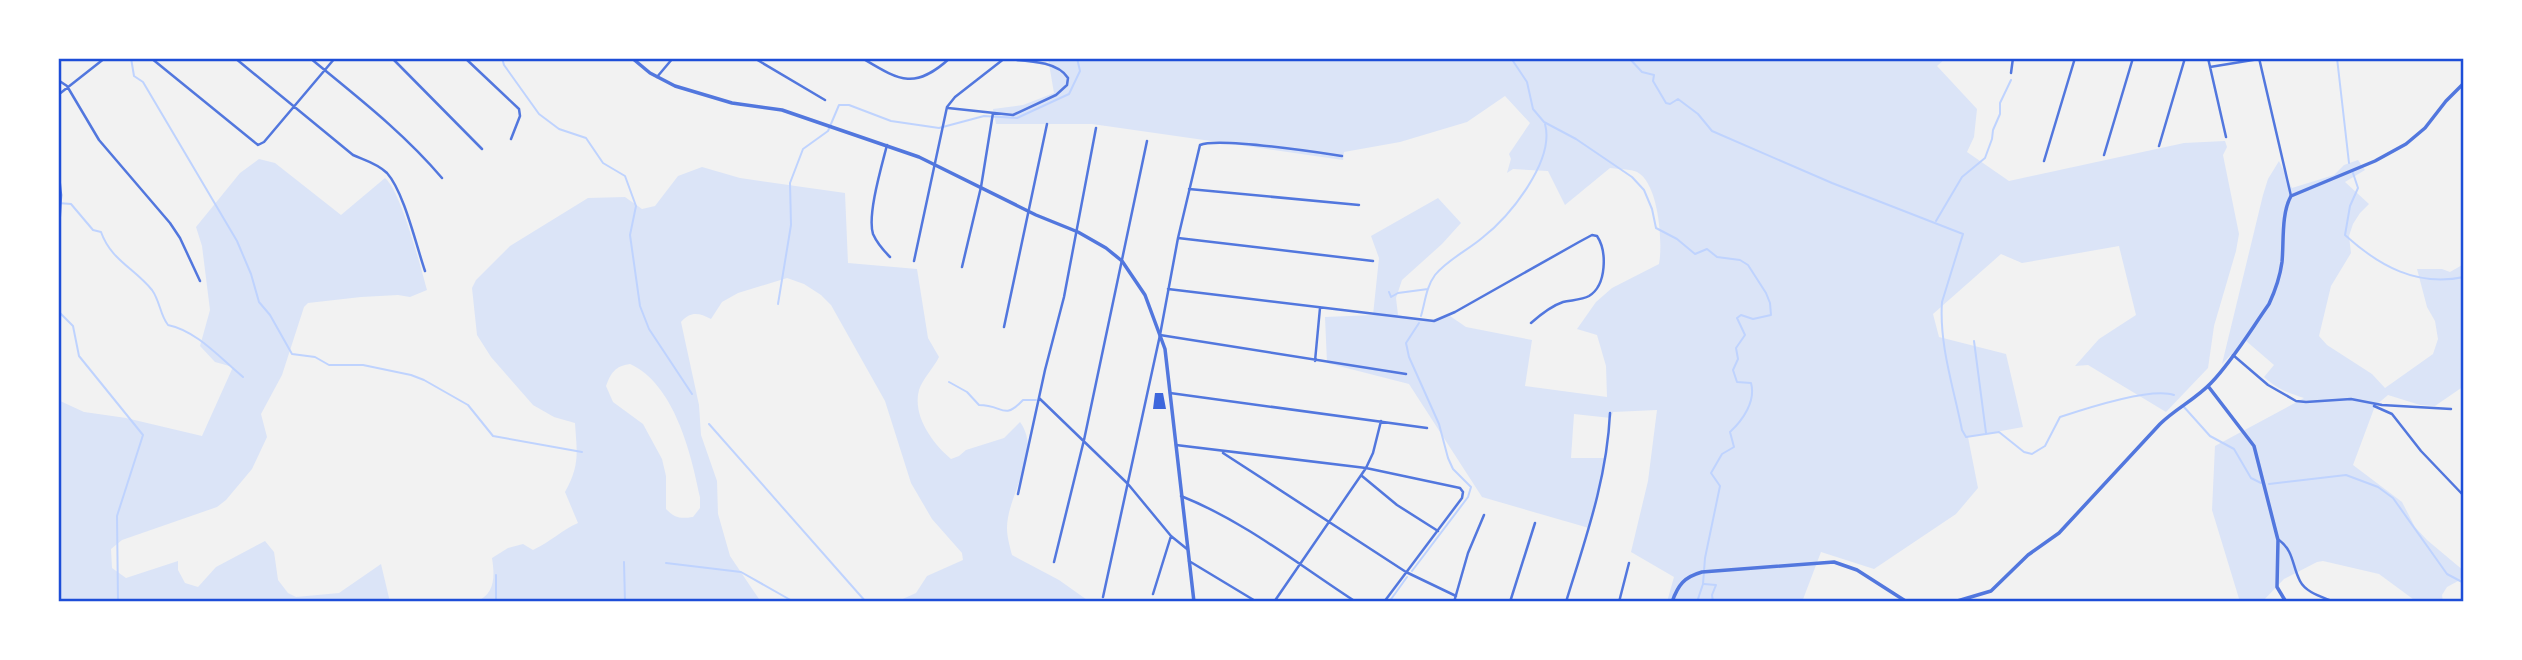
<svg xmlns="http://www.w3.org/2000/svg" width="2522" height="660" font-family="'Source Sans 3',sans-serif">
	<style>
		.green { fill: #dbe4f7; fill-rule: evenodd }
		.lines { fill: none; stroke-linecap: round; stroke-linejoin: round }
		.stream { stroke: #bfd3fe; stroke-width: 2 }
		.building { fill: #3d67dc }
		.minor { stroke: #5277de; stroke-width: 2.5 }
		.tertiary { stroke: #5277de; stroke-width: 3.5 }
		.neatline { fill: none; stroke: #1d4ed8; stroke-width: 2.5 }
	</style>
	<rect width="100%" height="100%" fill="#f2f2f2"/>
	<!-- green -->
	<path class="green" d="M1048,58H1946L1937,66L1977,109L1974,137L1967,152L2009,181L2184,143L2225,141L2227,147L2223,155L2239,234L2236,251L2214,326L2208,368L2166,412L2088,365L2075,366L2099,339L2136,315L2119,246L2022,263L2001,254L1933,314L1939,337L2006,354L2023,427L1968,437L1978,488L1956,514L1874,569L1821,552L1802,602H1667L1674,577L1631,552L1648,481L1657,410L1613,412L1611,418L1574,414L1571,458H1604L1603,471L1589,528L1482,497L1409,384L1327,363L1325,317L1373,315L1379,258L1371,236L1438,198L1461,223L1442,244L1402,280L1396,298L1398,315L1428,321L1450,316L1466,327L1532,340L1525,386L1607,397L1606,366L1597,335L1577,329L1596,302L1612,288L1659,264C1663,244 1659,183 1637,172C1631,169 1618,169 1610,168L1565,205L1548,171L1513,169L1507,173L1511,159L1509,154L1530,123L1505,96L1467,122L1400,142L1344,152L1343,160L1092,124H996L993,109L1023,105L1054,93Z
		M259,159L275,163L341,215L385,178C401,191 421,268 427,290L410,297L398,295L361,297L308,303L304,307L282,375L261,414L267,437L252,469L226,500L217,507L122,540L111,549L112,568L126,578L178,561V570L185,583L198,587L216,567L265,541L274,552L278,580L288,593L296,597L339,593L381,564L390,602H59L58,400L84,412L126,418L202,436L233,367L215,362L200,346L210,310L202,246L196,227L240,173Z
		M2358,160L2365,170L2345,182L2369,204L2360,213L2353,224L2349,236L2351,253L2331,286L2319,336L2327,345L2372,374L2385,388L2433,354L2438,339L2435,321L2427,307L2417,269H2442L2450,272L2464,264V386L2435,406L2420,405L2388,395L2375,406L2353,465L2402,502L2415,527L2427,540L2464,571L2460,580L2447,587L2442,595L2443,602H2417L2379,574L2323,561L2317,562L2284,579L2262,602H2240L2212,510L2215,446L2304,398C2288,393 2277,389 2264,377L2274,365L2245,340L2222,364L2263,195L2268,179L2279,161L2292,188L2334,175L2344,165Z
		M702,167L740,178L845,193L848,263L917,269L928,338L939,357C934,367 922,380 919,390C912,416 933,444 951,459L959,456L966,450L1004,438L1020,422C1043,453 1007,494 1007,528C1007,537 1010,547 1012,555L1059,580L1090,602H896L916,593L927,576L963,560L962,553L932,519L911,483L885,401L831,305L821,295L804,284L787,278L738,293L722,302L711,319C699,313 691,311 681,322L699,405L701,435L717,481L718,514L730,556L761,602H476C495,594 495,577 492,558L508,548L523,544L533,550C550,542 562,530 578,523L565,492C580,465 577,453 575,423L554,417L533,405L491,357L477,335L472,288L476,280L510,246L588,198L625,197L642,209L655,206L678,176ZM630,364C674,384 691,452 700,497V508L693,517C680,519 675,518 666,509V476L662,459L643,424L613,402L606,386C611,373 615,366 630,364Z"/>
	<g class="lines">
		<!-- stream -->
		<path class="stream" d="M131,58L134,76L143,82L237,241L251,274L259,302L270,315L292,354L315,357L329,365H363L411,375L424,380L468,405L493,436L582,452
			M502,58L504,65L539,114L559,129L586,138L603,163L625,176L636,206L630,235L640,306L649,329L692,394
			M1511,58L1527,82L1533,109L1544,122L1576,139L1632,177L1644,190L1652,209L1656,228L1677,239L1695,254L1707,249L1717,257L1740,260L1748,265L1766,293L1770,303L1771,315L1753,319L1741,315L1737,318L1745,335L1736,348L1738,359L1733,370L1737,382L1751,383C1756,401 1743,420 1730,432L1734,447L1722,454L1711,473L1720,486L1705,558L1703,584L1697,602
			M1629,58L1642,72L1654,75L1653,81L1666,103L1670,104L1678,99L1698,114L1712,131L1832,183L1963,234L1942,302C1939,345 1954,389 1962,430L1966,437L1999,432L2024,452L2032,454L2045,446L2060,417C2084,409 2152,387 2174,395
			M2337,58L2349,163
			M2353,173L2358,188L2350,206L2345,235C2379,266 2417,287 2464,277
			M58,203L71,204L93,230L101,232C111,260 134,268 152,290C160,301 160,315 168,325C197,331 220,358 243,377
			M1936,221L1962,177L1985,158L1992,139L1993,130L2000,114V103L2011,80
			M1389,292L1391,297L1398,293L1428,289
			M778,304L791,225L790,183L803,149L828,131L839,105H849L891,121L939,128L984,116L1017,118L1069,94L1080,71L1077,58
			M58,311L73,326L79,356L143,435L117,516L118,602
			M1421,316C1425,303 1426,287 1435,275C1447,260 1468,250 1482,238C1510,216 1555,161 1545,124
			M1974,341L1986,433
			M949,382L967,392L979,405C1004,405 1003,421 1023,400H1036
			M2184,407L2210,436L2234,449L2251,478L2261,483
			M709,424L866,602
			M2269,484L2346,475L2378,487L2393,498L2447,574L2464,583
			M624,562L625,602
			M666,563L741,572L794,602
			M1412,571L1468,497L1471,487L1453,469L1448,458L1439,424L1409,357L1406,343L1419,323
			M1704,584L1716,585L1712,595L1713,602
			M496,602V575
			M1389,602L1407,577"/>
	</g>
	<!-- building -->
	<path class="building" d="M1155,393H1163L1166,409H1153Z"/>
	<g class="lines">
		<!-- minor -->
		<path class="minor" d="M151,58L258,145L264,142L335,58
			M235,58L353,155C364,160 377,163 387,173C404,192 416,245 425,271
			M310,58C356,96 403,132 442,178
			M392,58L482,149
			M465,58L519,109L520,116L511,139
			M754,58L825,100
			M862,58C899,80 914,91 950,58
			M2208,58L2226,137
			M2259,58L2291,196
			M2210,67L2259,59
			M2011,73L2013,58
			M657,77L673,58
			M58,80L67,86L99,140L170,223L180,238L200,281
			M58,95L105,58
			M948,108L1013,115L1056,95L1067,85L1068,78C1057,60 1024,61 1005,59
			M887,145C882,165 867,215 873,234C877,243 883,250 890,257
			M2159,146L2185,58
			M2104,155L2133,58
			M2044,161L2075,58
			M58,165L61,195L58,249
			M1189,189L1359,205
			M1178,238L1373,261
			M914,261L947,107L955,97L1005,58
			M962,267L981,187L993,113
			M1168,289L1434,321L1455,312L1579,242L1592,235L1597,236C1607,251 1607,285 1589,296C1582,300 1571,300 1563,302C1551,306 1540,315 1531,323
			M1004,327L1047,124
			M1160,335L1406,374
			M2233,355L2268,385L2296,401L2306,402L2351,399L2382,405L2451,409
			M1315,361L1320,308
			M1170,393L1427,428
			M1039,398L1128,484L1171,536L1187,549
			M2374,406L2392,414L2421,451L2464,496
			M1176,445L1366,468L1460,488L1463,492L1462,498L1384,602
			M1223,453L1406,572L1456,596
			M1362,476L1397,505L1438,531
			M1018,494L1045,370L1064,297L1096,128
			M1181,496C1244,521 1299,565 1356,602
			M2279,540C2294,551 2292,566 2300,581C2306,593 2323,597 2334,602
			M1189,561L1257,602
			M1054,562L1084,440L1147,141
			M1153,594L1171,536
			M1103,597L1160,335L1178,238L1200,145C1219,137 1315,152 1342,156
			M1274,602L1366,468L1373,453L1381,421
			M1454,602L1468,553L1484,515
			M1510,602L1535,523
			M1566,602C1585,540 1607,479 1610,413
			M1619,602L1629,563"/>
		<!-- tertiary -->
		<path class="tertiary" d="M632,58L650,73L675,86L732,103L782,110L919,157L1036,215L1078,232L1106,248L1122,261L1145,295L1165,349L1194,602
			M2208,386L2254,446L2278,540L2277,587L2286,602
			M1672,602C1678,585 1684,577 1702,572L1834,562L1857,570L1907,602
			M1954,602L1991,591L2028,555L2059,533L2160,424C2175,409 2196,399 2211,383C2233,360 2250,331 2269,304C2275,291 2280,277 2282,262C2284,242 2281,214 2291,196L2375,161L2406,144L2425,128L2446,101L2464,83"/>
	</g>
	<!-- border -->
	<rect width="2522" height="660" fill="none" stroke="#ffffff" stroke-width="119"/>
	<rect x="60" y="60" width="2402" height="540" class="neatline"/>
</svg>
